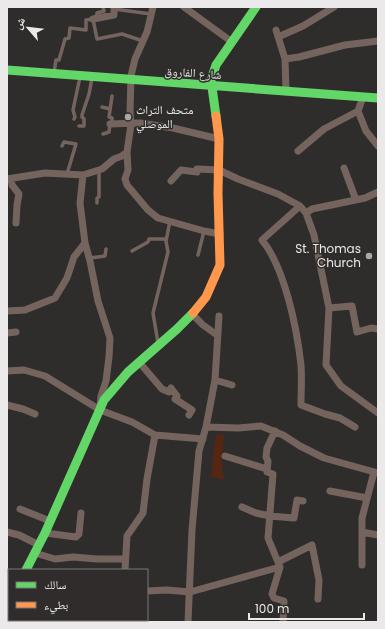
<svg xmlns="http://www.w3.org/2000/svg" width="385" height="629" font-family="Poppins,'Noto Naskh Arabic',sans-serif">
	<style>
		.green { fill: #552712 }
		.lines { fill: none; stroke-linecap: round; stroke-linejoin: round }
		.lane { stroke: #75645e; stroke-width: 3.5 }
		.street { stroke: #75645e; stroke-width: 7 }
		.fast { stroke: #63d668; stroke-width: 9 }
		.slow { stroke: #ff974d; stroke-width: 9 }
		.poi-dot { fill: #a9a7a7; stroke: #2f2c2b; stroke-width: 1.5 }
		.labels { text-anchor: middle; stroke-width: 3; stroke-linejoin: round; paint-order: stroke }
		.street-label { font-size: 12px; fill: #ebe9e9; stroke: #2f2c2b }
		.poi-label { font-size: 12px; fill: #ebe9e9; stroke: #2f2c2b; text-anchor: start }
	</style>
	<rect width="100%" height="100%" fill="#2e2d2c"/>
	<!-- green -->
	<path class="green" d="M216,434L224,435C223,444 223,452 221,461L223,464L222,471L225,480L212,477L211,476Z"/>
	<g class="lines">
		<!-- lane -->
		<path class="lane" d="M114,9L151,14
			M96,18L97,13L104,11L103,7
			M54,73L56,60H59L65,39L69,38L70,28L86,30V20L93,19L97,39L122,34L143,41
			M102,107L110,109
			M74,119L75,117L73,110L80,77
			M112,123V118L109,117L112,96
			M79,126H84V119L82,117V115L89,94L92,78
			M103,134L109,132L110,124
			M62,146L64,142L76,144L67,174
			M97,203V198L99,197V170
			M132,251L148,242L149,239H166
			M198,255L204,231
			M90,258L105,256L106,249
			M158,343L153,313L168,252L166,241L170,221"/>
		<!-- street -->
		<path class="street" d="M153,7L147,32L135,59L131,76L130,112L131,124L127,152L128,170L125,179L127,185L148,210L158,218L204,231L220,234
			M184,7L232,42
			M93,19L114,15V7
			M276,30L285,59L286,91
			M278,37L303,26L334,7
			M285,59L299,57L345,45L378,41
			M363,97L358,111L366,131L378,146
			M110,124L140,123L173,128L219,139
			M298,151L324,129L358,111
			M344,168L356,200
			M83,175L80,203L85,243L90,261L98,301L110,338L109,357L106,381L101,396L100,406
			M7,179L45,173L83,175L102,169L114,159L122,156L127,152
			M11,179L12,185L19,194L17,205L16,223
			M171,181L181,170L197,172V169L219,170L238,179L278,194L300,206L306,213L314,235L329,308L326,365L341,386L378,413
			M300,206L262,240C285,268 297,329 301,365C302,378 301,392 301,405L325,414L340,418L355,427
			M306,213L312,209L365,198L378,192
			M329,308L352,306L357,332L371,328L378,329
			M7,311L25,310L55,298L67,278L74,257L85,243
			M192,314L203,325L217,335
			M7,333L16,332
			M139,362L162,389L169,392L171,388L177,396L175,399L192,410L189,415
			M7,371L24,370L45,376L100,410L132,422L155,435
			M215,380L232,385
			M7,405L23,409L35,414
			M206,427L238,428L261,426L283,435L300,446L324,458L378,473
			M275,431L267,448L266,457L268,461L267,472L273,474L268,538L280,567L272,594L274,598L284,601L283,622
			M225,456L267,469
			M330,491L367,498
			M242,507L256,513L270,516L294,518L297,500L303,501
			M20,509L50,521
			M7,532L19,535L39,545
			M362,532L378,535
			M45,533L76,537L79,534L81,513
			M35,553L55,559L73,557L97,559H125
			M278,562L312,545L319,580L318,599
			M362,565V518L374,472
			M125,570L127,536L143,513L147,479L155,435L203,439
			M147,591L167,590L190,592L280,567
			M7,614L9,615
			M131,620L132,622
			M188,622L192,530L199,451L206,427L215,380L219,316"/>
		<!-- fast -->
		<path class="fast" d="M7,70L378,98
			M216,116L211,80L216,65L256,7
			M26,570L45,533L104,400L128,372L177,329L193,313"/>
		<!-- slow -->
		<path class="slow" d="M193,313L206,297L220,265L218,193L219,139L216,116
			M7,601L9,598"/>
	</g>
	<!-- markers -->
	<g class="poi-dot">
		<circle cx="128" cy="117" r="4"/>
		<circle cx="369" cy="256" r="4"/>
	</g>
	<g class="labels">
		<!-- street labels -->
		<g class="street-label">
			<text transform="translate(193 73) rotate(4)" y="4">شارع الفاروق</text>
		</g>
		<!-- poi labels -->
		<g class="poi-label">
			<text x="136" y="114">متحف التراث<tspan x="136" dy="14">الموصلي</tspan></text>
			<text x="361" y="253" text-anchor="end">St. Thomas<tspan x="361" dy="14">Church</tspan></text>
		</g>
	</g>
	<!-- border -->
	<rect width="385" height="629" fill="none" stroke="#ebe9e9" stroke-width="16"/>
	<!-- legend -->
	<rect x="8" y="569" width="140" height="52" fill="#2f2c2b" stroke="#7a7877"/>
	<rect x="16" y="582" width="20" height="6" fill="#63d668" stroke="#7a7877"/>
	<text x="44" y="589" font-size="12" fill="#ebe9e9">سالك</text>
	<rect x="16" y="602" width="20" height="6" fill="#ff974d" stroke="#7a7877"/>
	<text x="44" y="609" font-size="12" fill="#ebe9e9">بطيء</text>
	<!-- north arrow -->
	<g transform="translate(28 28) rotate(298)" stroke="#2f2c2b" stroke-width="3" paint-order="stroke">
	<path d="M0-3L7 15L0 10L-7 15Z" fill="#ebe9e9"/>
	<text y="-6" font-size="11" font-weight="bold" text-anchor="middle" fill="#ebe9e9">ش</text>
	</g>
	<!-- scale -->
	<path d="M249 613v6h115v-6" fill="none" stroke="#ebe9e9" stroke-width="2"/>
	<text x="255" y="613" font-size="12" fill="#ebe9e9" stroke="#2f2c2b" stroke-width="3" paint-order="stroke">100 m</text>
</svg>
